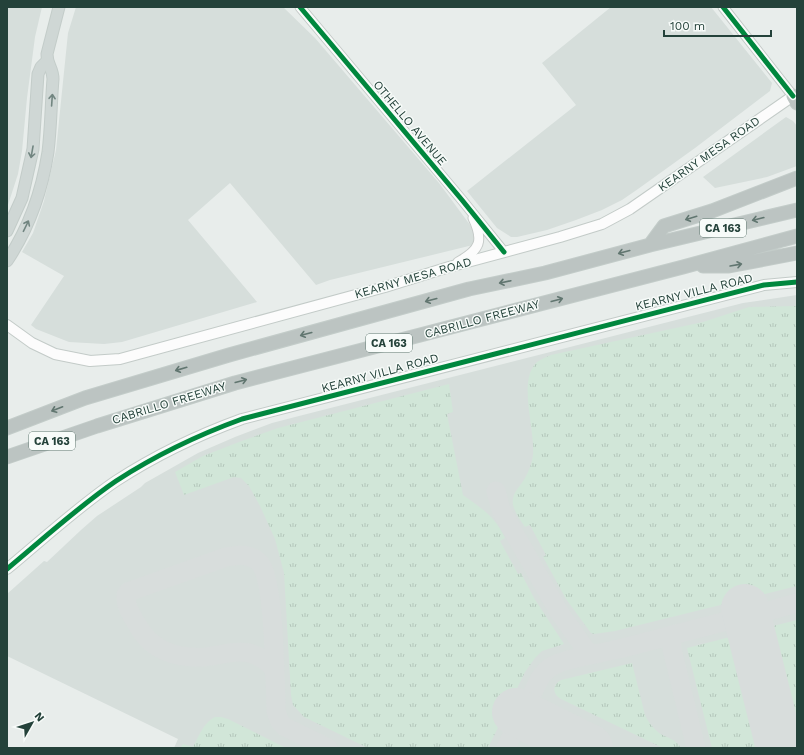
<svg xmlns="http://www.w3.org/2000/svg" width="804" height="755" font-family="'Work Sans',sans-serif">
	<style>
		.built { fill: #d6dedb }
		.grass { fill: url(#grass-tufts) }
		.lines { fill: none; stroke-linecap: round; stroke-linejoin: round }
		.taxiway { stroke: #d8dddc; stroke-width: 19 }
		.runway { stroke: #d8dddc; stroke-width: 48 }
		.tertiary-casing { stroke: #c5cac8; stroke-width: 11 }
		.secondary-casing { stroke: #c3cbc8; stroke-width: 12 }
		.primary-casing { stroke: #c3ccc9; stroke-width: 13 }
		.motorway-casing { stroke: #c3ccc9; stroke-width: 15 }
		.tertiary { stroke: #fcfcfc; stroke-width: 9 }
		.secondary { stroke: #fcfcfc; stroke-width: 10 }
		.primary { stroke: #cfd7d5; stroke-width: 11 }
		.motorway { stroke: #bcc4c2; stroke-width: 13 }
		.cycleway-casing { stroke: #f7fbf9; stroke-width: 8 }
		.cycleway { stroke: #00873e; stroke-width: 5 }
		.oneway { stroke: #718580 }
		.oneway2 { stroke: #617670 }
		.labels { text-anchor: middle; stroke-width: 3; stroke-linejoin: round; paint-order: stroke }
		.shield { fill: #f7fbf9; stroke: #637a73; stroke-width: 1 }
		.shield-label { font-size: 11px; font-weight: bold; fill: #24423a }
		.street-label { font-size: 12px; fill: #24423a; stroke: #f7fbf9 }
	</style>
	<defs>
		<pattern id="grass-tufts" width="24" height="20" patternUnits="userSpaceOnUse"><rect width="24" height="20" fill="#d1e6d8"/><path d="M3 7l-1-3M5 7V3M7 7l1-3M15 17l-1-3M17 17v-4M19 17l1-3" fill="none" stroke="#b3c6ba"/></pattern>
	</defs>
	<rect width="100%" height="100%" fill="#e8edeb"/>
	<!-- built -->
	<path class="built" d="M7,7H42L35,37L27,98L22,151L18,174L7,208Z
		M76,7H283L315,38L439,183L476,233L473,245L330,280L316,285L230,183L188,220L257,302L122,342L104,344L69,342L36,329L31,325L64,276L22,252L33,233L44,201L56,150L68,33Z
		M611,7H711L772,83L770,91L695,148L638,189L622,200L602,210L576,220L547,230L517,237H511L497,228L467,191L576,105L542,63Z
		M786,117L793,121L797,126V166L767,177L715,188L703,177Z
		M797,295V748H174L178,739L7,656V594L44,561L47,562L81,530L97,516L141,487L145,483L198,453L235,437L272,423L299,416L743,303Z"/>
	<!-- grass -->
	<path class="grass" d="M797,306V586L615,631L594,634L591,633L566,599L543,557L546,555L530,525L525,527C521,521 515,513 513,505C511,493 520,487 525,478C529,471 532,463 533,455C535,431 520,387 533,367C536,361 544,358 551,355L703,322L749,307Z
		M449,384L453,412L447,414L463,495C482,509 494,515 505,538L500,541L518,574L521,573L534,598L564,644L542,651L535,658L525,672L488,748H368L304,717L293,705L291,695L284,573L275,539L260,506L249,486L241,478L234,477L184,495L175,472L203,456L239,442L278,428Z
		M797,620V743L769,631V627Z
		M730,637L734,642L762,748H712L687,648Z
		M632,663L645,715C648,722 653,728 659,733C667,738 676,739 681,748H663L561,699C552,694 552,685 561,680Z
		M215,717H221L228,719L286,748H180L183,744L193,747C199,736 203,723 215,717Z"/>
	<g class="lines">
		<!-- taxiway -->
		<path class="taxiway" d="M496,491L501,510L559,612L586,650L592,654H596
			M241,555C248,556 255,557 260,563C275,582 275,682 276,711C276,702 276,675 273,668C271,664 266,661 261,658C242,646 225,655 205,657C177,659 152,651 138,626C132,616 125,606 126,595L128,592L226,557Z
			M750,630C751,623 752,619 757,614L797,603
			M675,634L672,640V649L696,748
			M586,656L623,648L738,618L745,622L750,630
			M276,711L280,722L285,727L328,748
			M506,748C515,729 517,718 541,725C532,718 526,712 529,701C534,692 537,680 544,673C554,661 572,660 585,656"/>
		<!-- runway -->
		<path class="runway" d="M745,608L780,748
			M516,712L589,748"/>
		<!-- tertiary casing -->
		<g class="tertiary-casing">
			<path id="tertiary" d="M300,7L462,200L504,252
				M723,7L793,96
				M458,262C480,250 484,241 473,218"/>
		</g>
		<!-- secondary casing -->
		<g class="secondary-casing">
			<path id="secondary" d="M7,325L32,343L55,354L90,361L120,359L385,287L449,267L560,237L602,224L630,209L793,96
				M7,569C42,540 79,506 116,481C156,455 198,435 242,419L764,285L797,282"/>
		</g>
		<!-- primary casing -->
		<g class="primary-casing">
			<path id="primary" d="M7,231L22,198L33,149L38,74L41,67L47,61
				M7,261C29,228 42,191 48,152C51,128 51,103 53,79C53,68 47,65 47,54L59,7"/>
		</g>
		<!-- motorway casing -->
		<g class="motorway-casing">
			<path id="motorway" d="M793,96L797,103
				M650,245L664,226L712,211L797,178
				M703,266H729L797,253
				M7,428L85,398L229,355L469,289L545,273L650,245L797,210
				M7,457L97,426L235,383L683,267L797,236"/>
		</g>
		<!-- tertiary -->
		<use href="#tertiary" class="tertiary"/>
		<!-- secondary -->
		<use href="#secondary" class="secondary"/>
		<!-- primary -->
		<use href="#primary" class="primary"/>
		<!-- motorway -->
		<use href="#motorway" class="motorway"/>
		<!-- cycleway casing -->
		<g class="cycleway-casing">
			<path id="cycleway" d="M300,7L462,200L504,252
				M723,7L793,96
				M7,569C42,540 79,506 116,481C156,455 198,435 242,419L764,285L797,282"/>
		</g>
		<!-- cycleway -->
		<use href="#cycleway" class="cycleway"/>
	</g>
	<!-- one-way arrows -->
	<defs><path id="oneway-shaft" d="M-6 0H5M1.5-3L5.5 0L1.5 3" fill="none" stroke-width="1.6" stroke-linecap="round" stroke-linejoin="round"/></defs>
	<g class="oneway">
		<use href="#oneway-shaft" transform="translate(52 100) rotate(-86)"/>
		<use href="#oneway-shaft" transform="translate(32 152) rotate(100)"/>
		<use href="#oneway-shaft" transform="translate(26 226) rotate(-64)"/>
	</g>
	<g class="oneway2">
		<use href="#oneway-shaft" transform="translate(691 218) rotate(163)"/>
		<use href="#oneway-shaft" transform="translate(758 219) rotate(166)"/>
		<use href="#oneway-shaft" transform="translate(624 252) rotate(165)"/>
		<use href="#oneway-shaft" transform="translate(736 265) rotate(-10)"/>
		<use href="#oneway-shaft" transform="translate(505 282) rotate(168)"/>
		<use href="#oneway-shaft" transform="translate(431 300) rotate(165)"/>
		<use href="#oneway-shaft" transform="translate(557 300) rotate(-15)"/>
		<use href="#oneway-shaft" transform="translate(306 334) rotate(165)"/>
		<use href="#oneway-shaft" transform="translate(181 369) rotate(164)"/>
		<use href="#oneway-shaft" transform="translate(241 381) rotate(-15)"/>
		<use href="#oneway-shaft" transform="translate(57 409) rotate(159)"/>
	</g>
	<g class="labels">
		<!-- shield labels -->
		<g class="shield">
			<rect x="700" y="219" width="46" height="18" rx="3"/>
			<rect x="366" y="334" width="46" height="18" rx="3"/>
			<rect x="29" y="432" width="46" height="18" rx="3"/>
		</g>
		<g class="shield-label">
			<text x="723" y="232">CA 163</text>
			<text x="389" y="347">CA 163</text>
			<text x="52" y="445">CA 163</text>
		</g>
		<!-- street labels -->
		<g class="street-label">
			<text transform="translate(410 123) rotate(50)" y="4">OTHELLO AVENUE</text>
			<text transform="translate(709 154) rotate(-35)" y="4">KEARNY MESA ROAD</text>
			<text transform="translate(413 278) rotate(-16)" y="4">KEARNY MESA ROAD</text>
			<text transform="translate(694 292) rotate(-14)" y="4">KEARNY VILLA ROAD</text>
			<text transform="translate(482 319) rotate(-15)" y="4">CABRILLO FREEWAY</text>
			<text transform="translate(380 373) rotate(-15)" y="4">KEARNY VILLA ROAD</text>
			<text transform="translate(169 403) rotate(-17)" y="4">CABRILLO FREEWAY</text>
		</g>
	</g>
	<!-- border -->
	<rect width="804" height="755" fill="none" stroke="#24423a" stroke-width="16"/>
	<!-- north arrow -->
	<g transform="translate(32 723) rotate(51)" stroke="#f7fbf9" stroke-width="3" paint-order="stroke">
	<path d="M0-3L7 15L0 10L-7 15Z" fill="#24423a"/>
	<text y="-6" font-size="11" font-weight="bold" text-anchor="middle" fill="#24423a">N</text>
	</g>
	<!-- scale -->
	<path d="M664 30v6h107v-6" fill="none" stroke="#24423a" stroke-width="2"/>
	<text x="670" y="30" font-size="12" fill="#24423a" stroke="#f7fbf9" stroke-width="3" paint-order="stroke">100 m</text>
</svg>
